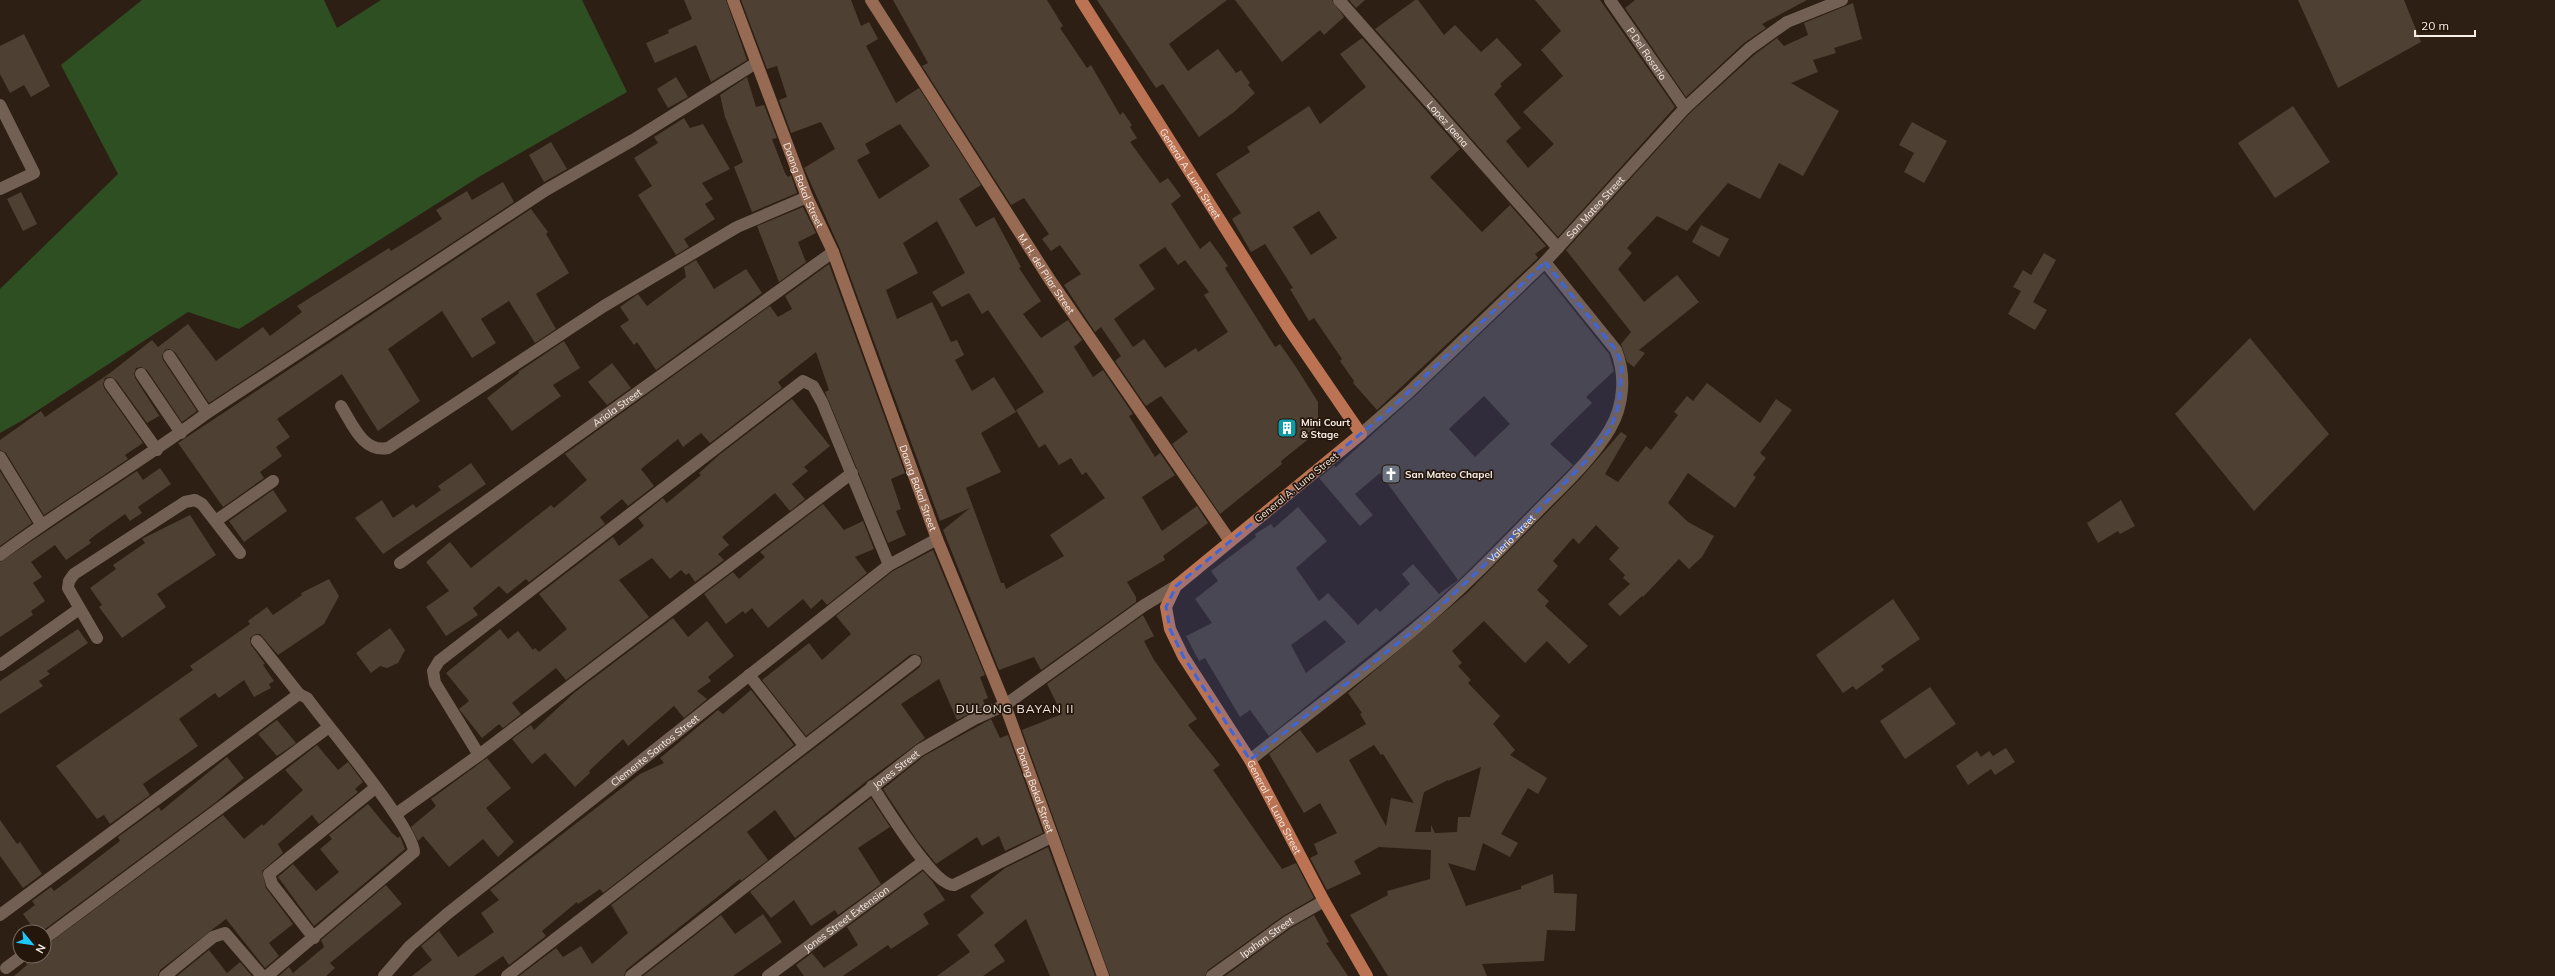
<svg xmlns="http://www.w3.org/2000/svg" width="2555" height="976" font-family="Mulish,sans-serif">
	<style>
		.green { fill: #2e4f22 }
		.building { fill: #4e4032; fill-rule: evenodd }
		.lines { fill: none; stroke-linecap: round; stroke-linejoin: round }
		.street { stroke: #726054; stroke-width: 12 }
		.secondary { stroke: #976a53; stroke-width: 12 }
		.primary { stroke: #bc7353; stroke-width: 12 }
		.marked { fill: #3e66da; fill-opacity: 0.2; stroke: #3e66da; stroke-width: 3; stroke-dasharray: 8 5; stroke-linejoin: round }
		.labels { text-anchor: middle; stroke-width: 3.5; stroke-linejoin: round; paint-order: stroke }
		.street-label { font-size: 10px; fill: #f7ede6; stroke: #24160b }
		.poi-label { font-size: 10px; font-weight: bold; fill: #f7ede6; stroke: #24160b; text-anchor: start }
		.quarter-label { font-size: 12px; letter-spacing: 1px; fill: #f7ede6; stroke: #24160b }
	</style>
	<rect width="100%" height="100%" fill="#2e1f14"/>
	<!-- green -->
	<path class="green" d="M142,0H324L337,28L381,0H582L627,92L482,175L239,329L188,312L23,420L0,433V289L118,174L61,65Z"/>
	<!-- building -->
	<path class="building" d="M684,0H726L747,60L711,82L696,45L655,63L646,43L669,33L668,30L692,19Z
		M741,0H851L861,26L869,22L878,39L866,46L896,103L919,88L981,185L959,199L976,227L994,217L1021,267L1019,268L1041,301L1023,314L1041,338L1068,320L1082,340L1074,347L1093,377L1103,370L1133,414L1129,416L1155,457L1160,453L1175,475L1142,497L1162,531L1197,506L1208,523L1163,556L1165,560L1127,582L1136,597V602L1041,670L1034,657L999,670L943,530L970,508L940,521L840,249L804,168L835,149L821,122L791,133L779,100L787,97L777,66L767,69ZM900,124L930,166L879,199L857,160L870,153L865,144ZM937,221L965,273L932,292L942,307L969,293L982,314L988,310L1044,392L1016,410L1039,448L1045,444L1059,465L1071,458L1082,475L1086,472L1105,498L1050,535L1064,556L1006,589L1004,583H1001L966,488L1001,472L981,433L1016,412L994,377L972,391L955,360L964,355L957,340L951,342L932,302L897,319L886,290L918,273L903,243Z
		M893,0H1047L1063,26L1060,28L1087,68L1091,65L1120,115L1123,112L1132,125L1130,127L1137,138L1130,142L1160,183L1168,178L1181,196L1171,204L1200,249L1210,241L1228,266L1225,268L1275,347L1280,344L1296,367L1318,402V419L1311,437L1281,461L1282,464L1220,514L1172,444L1188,432L1161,396L1146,406L1115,361L1121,356L1101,327L1095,332L1081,311L1064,285L1081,274L1060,245L1051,251L1042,239L1049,234L1024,198L1011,205L922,66L928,63ZM1165,247L1178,265L1185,260L1209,292L1204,295L1228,332L1198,352L1196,348L1165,368L1144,339L1133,347L1114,319L1155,289L1139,265Z
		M1097,0H1227L1169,44L1188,71L1218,49L1236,73L1241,70L1250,83L1248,85L1255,93L1234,112L1199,137L1163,84L1156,88Z
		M1235,0H1332L1344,17L1324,35L1320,30L1282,62Z
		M1349,0H1365L1356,8Z
		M1415,0H1418L1444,35L1455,25L1481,52L1497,38L1522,65L1500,84L1502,86L1494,94L1521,128L1506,141L1528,168L1554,144L1523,112L1563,76L1541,50L1561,31L1535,0H1600L1675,107L1558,237L1375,29Z
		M1635,0H1807L1762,24L1766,28L1744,43L1686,97L1625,8Z
		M2298,0H2404L2421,42L2338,88Z
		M1853,3L1862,39L1834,48L1836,53L1813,60L1818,72L1791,83L1839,111L1803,176L1779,163L1760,199L1728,183L1687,231L1657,216L1627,248L1632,253L1618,269L1644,302L1677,275L1699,302L1639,350L1645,353L1634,367L1627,362L1621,344L1631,332L1566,250L1690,113L1754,55L1777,38L1784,46L1808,35L1804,23Z
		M24,34L50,86L31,97L24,85L10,93L0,74V46Z
		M1362,38L1460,149L1430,177L1482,232L1510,205L1546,246L1535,254L1538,258L1377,410L1353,383L1354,381L1340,361L1342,359L1314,318L1309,321L1290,289L1293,288L1265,244L1251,252L1232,219L1241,213L1216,174L1250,152L1247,147L1309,106L1320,124L1366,87L1340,54ZM1319,211L1337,238L1311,255L1293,227Z
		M676,77L688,97L668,108L657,89Z
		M747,77L756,107L764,105L777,138L772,139L785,173L788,177L791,175L797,193L752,212L734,167L743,162L725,117L720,95Z
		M2293,106L2330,162L2275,198L2238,143Z
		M684,118L690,128L703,124L730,169L702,183L713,199L705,204L715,219L684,239L689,247L676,255L638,195L652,186L634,158L658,143L654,137Z
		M1912,122L1947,141L1924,183L1904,172L1914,153L1899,145Z
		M551,142L567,169L544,182L529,155Z
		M503,182L514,202L209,403L175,352L169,349L165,350L162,356L163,360L197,411L182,422L147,370L141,367L136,368L134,374L135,378L169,431L159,416L147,423L116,380L110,377L105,378L103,384L104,388L143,443L125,455L128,459L44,515L6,453L0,450V440L41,411L45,417L110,373L152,340L158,347L188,324L216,361L263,327L270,336L302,312L297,306L389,248L391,251L442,219L436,210L467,191L472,200Z
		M21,192L37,224L23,231L7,199Z
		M803,207L816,233L798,242L806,262L779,282L757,226Z
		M531,209L548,232L546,234L569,273L536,294L556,329L535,343L509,301L481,319L496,343L472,358L442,311L388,349L420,401L378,431L342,374L277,419L290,437L276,447L282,456L260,472L264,478L223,507L178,443Z
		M1701,225L1729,239L1719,257L1692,242Z
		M2044,253L2056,260L2033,302L2047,310L2035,330L2008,314L2021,291L2013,287L2023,270L2031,275Z
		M696,260L714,289L746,269L762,293L656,370L637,342L634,345L620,326L629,320L620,307L638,294L647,306L686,277L684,267Z
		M829,264L905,473L891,479L901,509L896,511L906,535L888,543L825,392L829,390L816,352L778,382L782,388L710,443L701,433L683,447L678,439L641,469L654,486L628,506L622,499L600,517L605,524L529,582L526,579L507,594L499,586L473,608L478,615L446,636L426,607L449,591L426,562L450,542L471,568L551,505L554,508L587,480L565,454L770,306L778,317L792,309L785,296Z
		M1544,273L1609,354L1614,371L1586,397L1592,403L1550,444L1573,465L1486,553L1457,582L1427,609L1269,736L1250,710L1240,717L1205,658L1199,661L1186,636L1212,623L1195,599L1218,581L1211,571L1256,537L1255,534L1271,524L1274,528L1298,507L1327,541L1296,568L1319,601L1328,593L1358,625L1376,608L1380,612L1410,584L1402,574L1413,564L1439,594L1458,580L1380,473L1355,494L1373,515L1360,526L1319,478L1334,466L1336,467L1414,397ZM1484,396L1510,424L1475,457L1449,429ZM1325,620L1346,642L1306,673L1291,645Z
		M2250,338L2329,434L2254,511L2175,414Z
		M564,341L580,368L553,385L561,396L512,431L487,398L519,373L518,372Z
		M612,363L631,388L607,405L588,382Z
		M1707,383L1760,423L1776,399L1792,410L1760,453L1766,458L1753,475L1756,477L1735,508L1688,473L1668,503L1688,522L1714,536L1702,557L1689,569L1679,559L1643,597L1642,596L1620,616L1608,604L1630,584L1623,578L1625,575L1609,559L1619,548L1596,525L1579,544L1573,538L1553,561L1558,566L1537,590L1549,601L1545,606L1588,646L1569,664L1547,641L1525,663L1484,621L1452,651L1462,663L1458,666L1471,680L1468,683L1500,716L1493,724L1515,750L1510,755L1547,778L1538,794L1528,788L1501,834L1518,843L1510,857L1483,843L1475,871L1448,863L1466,906L1521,889V886L1553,874L1554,893L1577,894L1575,931L1547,930L1544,961L1482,964L1487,976H1388L1350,915L1388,895L1387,891L1430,879L1431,850L1379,847L1354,861L1361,874L1327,890L1310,858L1318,854L1314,844L1337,833L1320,803L1304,813L1269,754L1300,730L1317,753L1366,724L1360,714L1362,713L1348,693L1467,593L1580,479L1621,432L1627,436L1605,474L1618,482L1646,446L1651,450L1678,415L1674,412L1687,396L1693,401ZM1374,745L1381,755L1383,754L1414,803L1391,798L1386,826L1349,760ZM1481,767L1470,817H1458L1457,832L1435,833L1431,825V832H1415L1424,792L1448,780V781Z
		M792,399L830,446L804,467L808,471L792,484L805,499L790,511L775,493L722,537L729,545L718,554L724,560L695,582L689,573L686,575L681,570L670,579L652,558L619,580L649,617L566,680L556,668L512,703L521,714L503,728L499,724L482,738L459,709L469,701L446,673L500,629L508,639L518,631L533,650L535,648L539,652L567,629L539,594L613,537L619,546L644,526L638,518L663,498L667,503L701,475L699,473L719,455Z
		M471,463L486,484L383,554L355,518L382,500L393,518L413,504L416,508L441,490L438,486Z
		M160,468L171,484L138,507L142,513L130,521L125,514L94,536L89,540L91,543L66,560L55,545L31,562L42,577L33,583L45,601L31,611L33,615L0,637V562L137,471L143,480Z
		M0,471L32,523L0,546Z
		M273,490L287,511L244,542L229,521Z
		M2121,500L2135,526L2120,534L2118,531L2098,543L2087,523Z
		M823,504L844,530L863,521L874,549L855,557L867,573L827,605L822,599L811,609L803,599L768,628L752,608L745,614L743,611L726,624L704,594L733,572L739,579L765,557L760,552Z
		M190,515L216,555L157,594L166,607L122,638L99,607L102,605L90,588L116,569L113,565L145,543L142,539Z
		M933,550L985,675L980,677L988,698L983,700L985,706L957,720L939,679L901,704L925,738L868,780L795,838L775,810L747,832L768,860L741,881L740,879L626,970L624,976H519L556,948L563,957L581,946L592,964L628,933L611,905L920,667L922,660L921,656L914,654L910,655L806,736L762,680L809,643L822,660L851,634L836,616L893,571Z
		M329,579L339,596L324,624L278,655L260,634H256L250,638L251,645L265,664L263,665L274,681L269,684L271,688L254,697L244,680L219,698L215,693L179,719L198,746L143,784L150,795L110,824L104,815L97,819L56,766L193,670L190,666L250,624L248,621L267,607L273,615L302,595L301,593Z
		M1893,599L1920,639L1881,666L1884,670L1856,690L1853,686L1843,693L1816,655Z
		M1143,615L1154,636L1144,641L1154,660L1197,719L1188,725L1220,765L1213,770L1282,869L1296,863L1314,898L1283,916L1208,970L1205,976H1110L1022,730L1062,714L1047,684Z
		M673,618L688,637L707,621L734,656L708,677L711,681L697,691L707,699L684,718L674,706L628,746L623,739L589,771L590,773L575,787L545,753L532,764L512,739L531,725L534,730L575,692Z
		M390,628L405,650L398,663L387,668L380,666L371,673L356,653Z
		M78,629L88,643L47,671L50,674L39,681L43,686L0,714V681Z
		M1930,687L1956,724L1905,759L1880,721Z
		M751,690L794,745L603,893L600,889L578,904L577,902L542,931L546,936L509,965L503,956L474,976H412L432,960L421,946L439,931L458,957L494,932L481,913L499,900L490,890L640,774L664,763L660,758L718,710L723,714Z
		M991,719L1000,738L1008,735L1043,833L1005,851L999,836L982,846L977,837L936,864L916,839L883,789L924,756Z
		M277,720L296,743L277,756L258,734Z
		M317,745L338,770L348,762L363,782L355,789L358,792L319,824L312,815L278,844L283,853L262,871L266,888L293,924L269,943L279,956L265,968L226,919L160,970L158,976H14L27,965L26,963L33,956H44L45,946L223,815L244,839L262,824L263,826L303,790L285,770Z
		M2006,748L2015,762L1995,775L1991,769L1968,785L1956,766L1977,751L1981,757L1989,751L1993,756Z
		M227,757L244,778L216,802L41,932H36L23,914L35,905L32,901L51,887L54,891L69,880L120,841L118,837L159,807L161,811Z
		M487,758L511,788L486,808L514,842L498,857L483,839L449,867L423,836L418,841L411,827L436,806L431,799Z
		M871,798L890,827L858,848L881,884L838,915L835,910L811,926L794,900L771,918L750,892Z
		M368,804L392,833L398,838L400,836L405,849L314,926L278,877L293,864L316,891L339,872L320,849L332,839L329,835Z
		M0,820L17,844L20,842L42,874L23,888L0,856Z
		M1048,847L1095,976H1050L1026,919L994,945L1005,961L983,976H937L970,952L957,935L984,913L970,896L1005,868Z
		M923,871L932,881L945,900L923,914L929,924L891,949L888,945L843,976H804L796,965L812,953L824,968L858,945L847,927Z
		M386,885L402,904L330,963L335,968L326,976H279L289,967L293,973L324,947L321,940Z
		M763,914L782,942L733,976H643L721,915L735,934Z
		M1314,915L1329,942L1326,943L1348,976H1225L1291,928Z
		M209,950L227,973L240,962L252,976H177Z"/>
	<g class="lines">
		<!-- street -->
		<g class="street">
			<path id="s1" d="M1339,0L1558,248"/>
			<path id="s2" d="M1610,0L1685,108"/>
			<path d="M0,105L34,173L0,189"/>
			<path d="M169,356L207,413"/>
			<path d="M141,374L181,433"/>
			<path d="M110,384L157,450"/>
			<path d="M341,406C353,425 363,453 388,448L604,306L737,227L807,197"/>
			<path id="s3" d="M1361,434L1409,392L1545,262L1685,108L1749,49L1787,22L1842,0"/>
			<path d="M0,457L41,524"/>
			<path d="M217,520L273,481"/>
			<path d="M0,555C67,505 140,463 207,413L546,190L633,140L756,63"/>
			<path id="s4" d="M400,563L833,252"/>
			<path d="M97,638L68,588L69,581L74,574L185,502L195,500L202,504L240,553"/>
			<path d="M257,641L299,694"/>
			<path d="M0,665L79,609"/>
			<path d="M749,675L804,745"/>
			<path d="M479,755L435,683L433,671L439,661L803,381L813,386L822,402L889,565"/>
			<path id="s5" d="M1250,760C1305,716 1362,674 1416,628C1458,593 1496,554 1534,515C1560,488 1591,461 1610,429C1624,405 1626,375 1616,350L1545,262"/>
			<path d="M872,786C885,805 933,886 954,885L1051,837"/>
			<path d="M396,814L479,755L852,473"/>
			<path d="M0,915L299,694L307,698C327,726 413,826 414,852L267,976"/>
			<path d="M314,938L272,884L269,874L375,788"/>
			<path d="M44,939L329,727"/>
			<path d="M6,968L22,956"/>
			<path d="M165,976L213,937L225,933L262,976"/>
			<path id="s6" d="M384,976L410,946L447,914L889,565L937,539"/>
			<path d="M507,976L915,661"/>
			<path id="s7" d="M631,976L920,750L974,719L1005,705L1143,606L1176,586"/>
			<path id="s8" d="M768,976L924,861"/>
			<path id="s9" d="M1212,976L1287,922L1324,901"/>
		</g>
		<!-- secondary -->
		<g class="secondary">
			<path id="s10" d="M733,0L807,197L833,252L937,539L1005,705L1103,976"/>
			<path id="s11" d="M871,0L1050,280L1230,541"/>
		</g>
		<!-- primary -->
		<path class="primary" id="s12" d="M1081,0L1287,326L1361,434L1176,586L1166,607L1170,629L1183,656L1250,760L1324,901L1367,976"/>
	</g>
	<!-- marked area -->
	<path class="marked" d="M1545,262L1616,350L1622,365L1619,404L1611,428L1586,461L1491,559L1417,628L1250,760L1183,656L1170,629L1166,607L1176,586L1387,412Z"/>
	<!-- icons -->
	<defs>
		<g id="building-square" transform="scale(1)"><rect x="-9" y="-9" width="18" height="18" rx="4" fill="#0f9aa8" stroke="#24160b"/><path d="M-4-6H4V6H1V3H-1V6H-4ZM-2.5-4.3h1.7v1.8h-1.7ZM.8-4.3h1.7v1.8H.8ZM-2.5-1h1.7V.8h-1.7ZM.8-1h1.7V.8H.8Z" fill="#fff"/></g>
		<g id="church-square" transform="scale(1)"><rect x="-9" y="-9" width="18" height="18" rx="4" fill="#6b7280" stroke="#24160b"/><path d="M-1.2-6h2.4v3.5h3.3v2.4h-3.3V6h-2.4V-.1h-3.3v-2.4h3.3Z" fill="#fff"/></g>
	</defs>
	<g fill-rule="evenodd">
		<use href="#building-square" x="1287" y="428"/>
		<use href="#church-square" x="1391" y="474"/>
	</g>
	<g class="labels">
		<!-- street labels -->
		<g class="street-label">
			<text dy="4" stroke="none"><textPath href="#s2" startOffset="65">P.Del Rosario</textPath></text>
			<text dy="4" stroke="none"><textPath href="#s1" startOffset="165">Lopez Jaena</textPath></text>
			<text dy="4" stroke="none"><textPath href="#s12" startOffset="205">General A. Luna Street</textPath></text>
			<text dy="4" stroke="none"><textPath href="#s10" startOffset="198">Daang Bakal Street</textPath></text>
			<text dy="4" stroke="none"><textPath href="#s3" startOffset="326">San Mateo Street</textPath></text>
			<text dy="4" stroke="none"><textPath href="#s11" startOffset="325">M. H. del Pilar Street</textPath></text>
			<text dy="4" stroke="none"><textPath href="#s4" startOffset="267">Ariola Street</textPath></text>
			<text transform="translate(1296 487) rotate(-39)" y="4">General A. Luna Street</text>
			<text dy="4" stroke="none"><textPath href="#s10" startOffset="522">Daang Bakal Street</textPath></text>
			<text dy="4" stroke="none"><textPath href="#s5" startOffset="343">Valerio Street</textPath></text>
			<text dy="4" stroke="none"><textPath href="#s6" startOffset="353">Clemente Santos Street</textPath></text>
			<text dy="4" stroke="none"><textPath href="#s7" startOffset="336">Jones Street</textPath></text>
			<text dy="4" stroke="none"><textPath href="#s10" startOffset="846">Daang Bakal Street</textPath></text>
			<text dy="4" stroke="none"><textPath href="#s12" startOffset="1008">General A. Luna Street</textPath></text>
			<text dy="4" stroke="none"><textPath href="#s8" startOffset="97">Jones Street Extension</textPath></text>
			<text dy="4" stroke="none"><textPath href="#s9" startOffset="67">Ipahan Street</textPath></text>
		</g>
		<!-- poi labels -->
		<g class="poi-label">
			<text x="1301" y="426">Mini Court<tspan x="1301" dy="12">&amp; Stage</tspan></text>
			<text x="1405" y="478">San Mateo Chapel</text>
		</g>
		<!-- quarter labels -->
		<g class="quarter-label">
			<text x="1015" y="713">DULONG BAYAN II</text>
		</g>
	</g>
	<!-- north arrow -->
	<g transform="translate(32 944) rotate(119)"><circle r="19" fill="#24160b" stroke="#786c63"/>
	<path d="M0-3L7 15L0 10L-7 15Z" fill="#1cc9fc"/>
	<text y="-6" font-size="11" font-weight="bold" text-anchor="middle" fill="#f7ede6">N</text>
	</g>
	<!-- scale -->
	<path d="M2415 30v6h60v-6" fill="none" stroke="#f7ede6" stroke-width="2"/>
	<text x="2421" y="30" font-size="12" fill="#f7ede6" stroke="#24160b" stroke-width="3" paint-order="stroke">20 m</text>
</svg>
